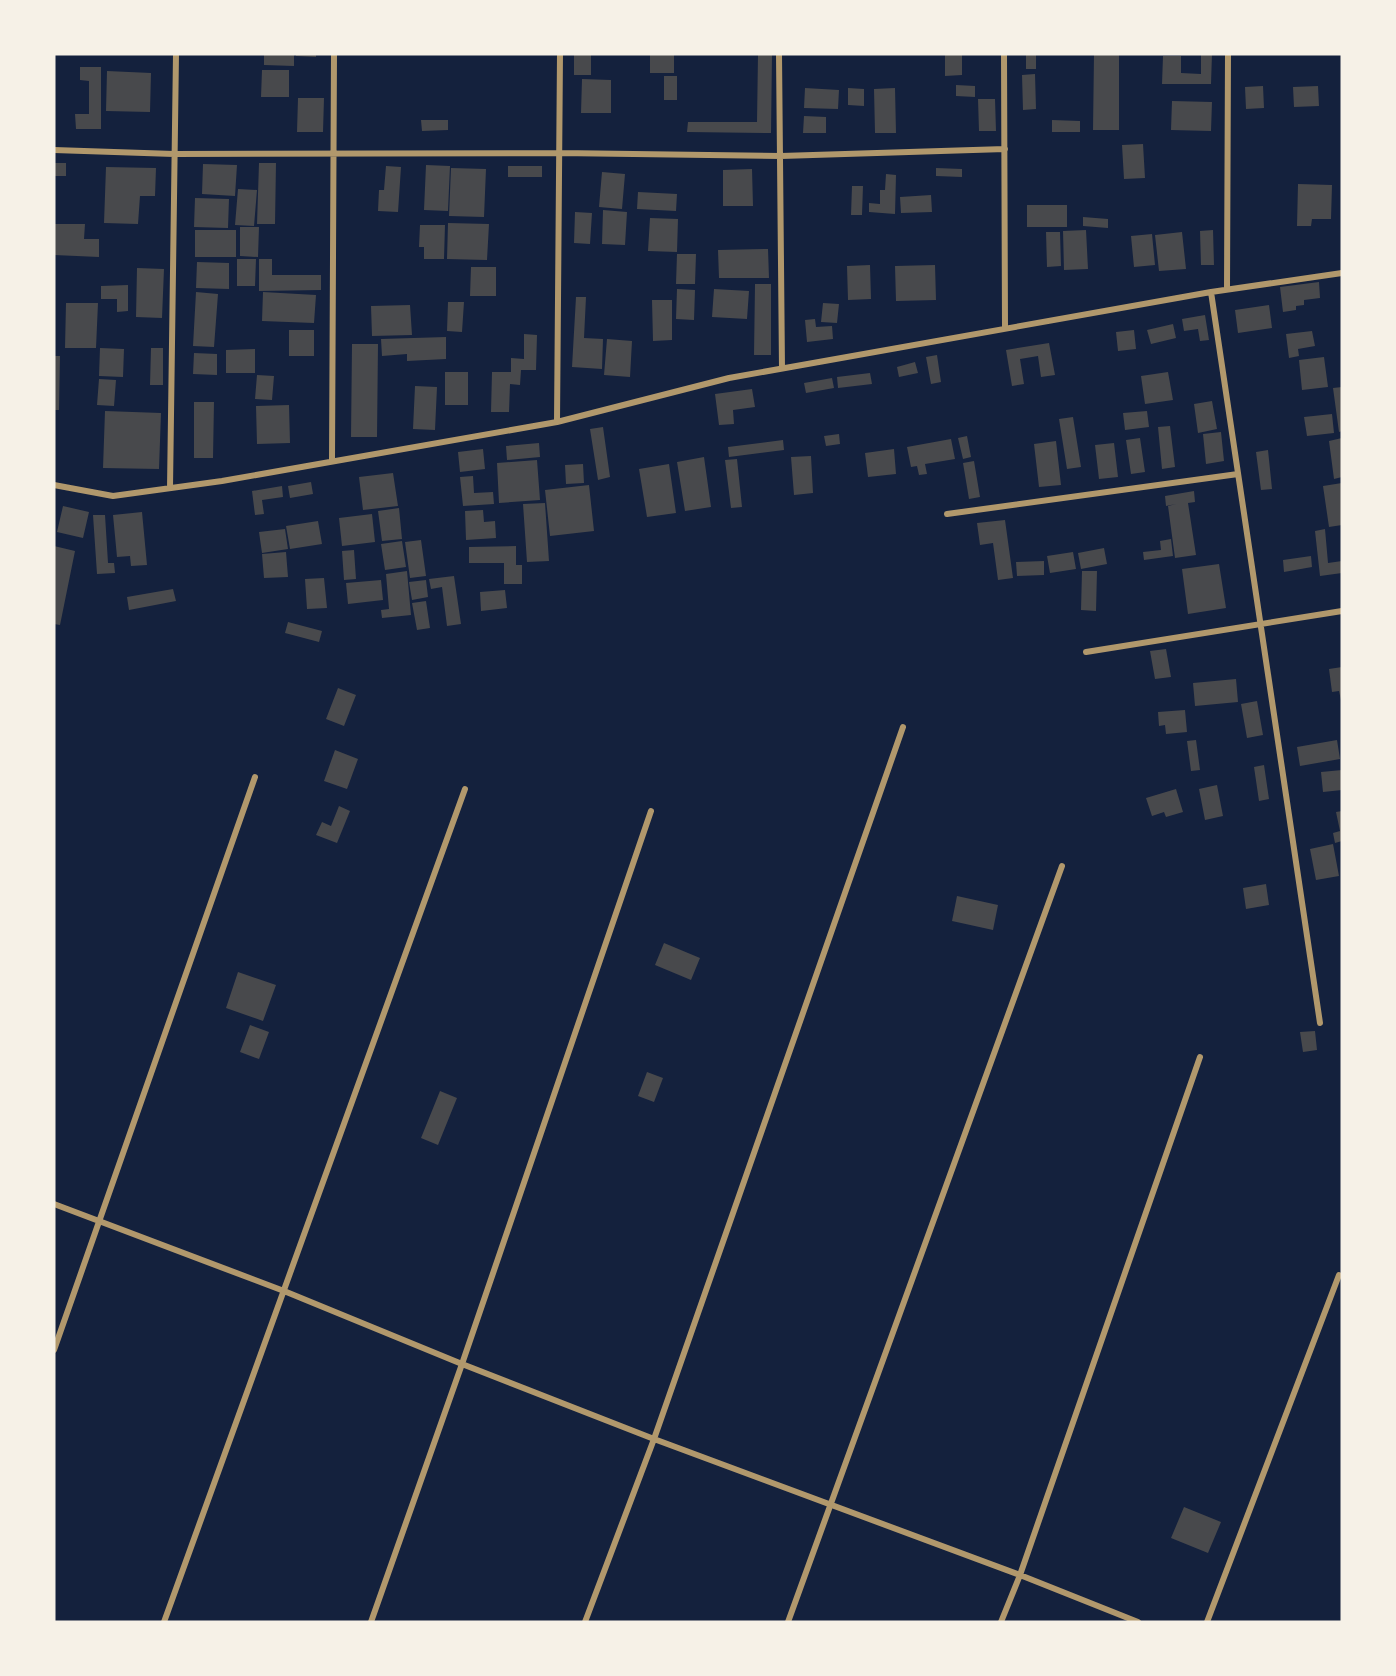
<svg xmlns="http://www.w3.org/2000/svg" width="1396" height="1676" font-family="Barlow,sans-serif">
	<style>
		.building { fill: #48494c }
		.lines { fill: none; stroke-linecap: round; stroke-linejoin: round }
		.minor { stroke: #b1986c; stroke-width: 6 }
	</style>
	<rect width="100%" height="100%" fill="#14213d"/>
	<!-- building -->
	<path class="building" d="M264,54H294V66L264,65Z
		M296,54H316V57L296,56Z
		M574,54H591V75H574Z
		M650,54H674V73H650Z
		M758,54H772L771,133L687,132L688,122H757Z
		M945,54H962V75L945,76Z
		M1026,54H1036V69H1026Z
		M1094,54H1119V130H1093Z
		M1201,54H1212L1211,84H1162L1163,56H1181V73L1201,74Z
		M80,67H101V129H76L75,114H89V81L80,80Z
		M262,70H289V97H261Z
		M107,71L151,73L150,112L106,111Z
		M1035,74L1036,109L1023,110L1022,75Z
		M664,76H677V100H664Z
		M582,79L611,80V113H581Z
		M956,85L975,86V97L956,96Z
		M1263,86L1264,108L1246,109L1245,87Z
		M1318,86L1319,106L1294,107L1293,87Z
		M805,88L839,90L838,109L804,108Z
		M848,88L864,89V106L848,105Z
		M895,88L896,133H875L874,89Z
		M298,98H324L323,132H297Z
		M978,99H995L996,131H979Z
		M1172,101L1212,102L1211,131L1171,130Z
		M804,116L826,117V133H803Z
		M421,120H448V130L422,131Z
		M1052,120L1080,121V132H1052Z
		M1143,144L1145,178L1124,179L1122,145Z
		M54,163H66V176H54Z
		M259,163H276L275,224H257Z
		M203,164L237,165L235,196L202,194Z
		M426,165L450,166L448,211L424,210Z
		M386,166L401,167L398,212L378,211L379,190H384Z
		M508,166H542V177H508Z
		M106,167L156,168L155,196H140L138,224L104,223Z
		M451,168L486,169L484,217L449,216Z
		M936,168L962,169V177L936,176Z
		M752,169L753,206H723V170Z
		M602,172L625,174L622,209L599,207Z
		M886,174L896,175L895,214L869,212V203L880,204V190H885Z
		M1298,184L1332,185L1331,219H1312L1311,226H1297Z
		M852,186H863L862,215H851Z
		M238,189L257,190L254,226L235,225Z
		M638,192L677,194L676,211L637,209Z
		M931,195L932,212L901,213L900,197Z
		M195,198L229,199L228,228L194,227Z
		M1027,205H1067V227H1027Z
		M603,210L627,212L625,245L602,244Z
		M575,212L592,213L590,244L574,243Z
		M1083,217L1108,219V228L1083,226Z
		M650,218L678,219L677,252L648,251Z
		M448,223L489,224L487,260L447,259Z
		M54,224H85L84,239H99V257L54,255Z
		M420,225H445L444,259H424V247H419Z
		M240,227H259L258,257L240,256Z
		M195,230H236V257H195Z
		M1086,230L1088,269L1064,270L1063,231Z
		M1213,230L1214,265H1201L1200,231Z
		M1046,232H1060L1061,266L1047,267Z
		M1182,232L1186,269L1159,271L1155,235Z
		M1152,234L1155,265L1134,267L1131,236Z
		M768,249L769,278H719L718,250Z
		M677,254H696L695,284H676Z
		M237,259H256L255,286H237Z
		M259,259H272V275H321V290L259,291Z
		M197,262L229,263V289L196,288Z
		M870,265L871,299L848,300L847,266Z
		M935,265L936,300L896,301L895,266Z
		M471,267H496V296H470Z
		M137,268L164,269L162,318L136,317Z
		M1319,282L1320,298L1304,300V305L1296,306V310L1283,312L1280,287Z
		M755,284H771V355H754Z
		M128,285V311L117,312V299H101V286Z
		M677,289L695,290L694,320L676,319Z
		M714,289L749,291L747,319L712,317Z
		M196,292L218,294L214,347L193,346Z
		M263,292L316,295L314,323L262,321Z
		M576,297H586L584,338L603,339L602,369L572,367Z
		M652,300H672V340L653,341Z
		M448,302H464L462,332L447,331Z
		M66,303H98L96,348H65Z
		M823,303L839,304L837,323L821,322Z
		M410,305L412,335L372,336L371,306Z
		M1269,305L1272,328L1238,333L1235,310Z
		M1205,315L1209,340L1200,341L1198,329L1184,331L1182,319Z
		M815,319L816,327L832,326L833,339L807,342L805,320Z
		M1173,324L1176,338L1151,344L1147,330Z
		M289,330H314V356H289Z
		M1134,330L1136,349L1118,351L1116,332Z
		M1312,331L1315,346L1298,349L1299,356L1289,358L1286,334Z
		M524,334L537,335L536,370H521L520,385L510,384L509,412H491L492,372H511V358L524,359Z
		M446,337V359L407,361V354L382,356L381,339Z
		M607,339L632,341L630,377L604,375Z
		M1049,343L1055,375L1041,377L1038,356L1020,359L1024,384L1012,386L1006,350Z
		M352,344H378L377,437H351Z
		M100,348L124,349L123,377L99,376Z
		M151,348H163V385H150Z
		M255,349V373H226V350Z
		M194,353L217,354V375L193,374Z
		M937,355L941,382L931,384L926,357Z
		M54,356H60L59,410H54Z
		M1324,357L1328,387L1302,390L1299,360Z
		M915,362L918,373L899,377L897,367Z
		M445,372H468V405H445Z
		M1168,372L1173,400L1145,404L1141,376Z
		M870,373L872,384L838,388L837,377Z
		M257,375L274,376L272,400L255,399Z
		M832,378L834,388L806,393L804,383Z
		M99,379L116,380L114,406L97,405Z
		M415,386L437,387L435,430L413,429Z
		M1342,387V431L1339,432L1333,388Z
		M752,389L755,407L733,410L734,424L719,425L715,394Z
		M1212,401L1217,429L1198,433L1194,404Z
		M194,402H214L213,458H194Z
		M289,405L290,443L257,444L256,406Z
		M105,411L161,413L159,469L103,468Z
		M1147,411L1149,427L1125,430L1123,413Z
		M1332,414L1334,433L1307,436L1304,417Z
		M1073,417L1081,467L1067,469L1059,419Z
		M1170,426L1175,467L1162,469L1158,427Z
		M603,427L610,477L598,480L590,429Z
		M1221,432L1224,461L1206,464L1203,434Z
		M839,434L840,444L826,446L824,436Z
		M967,436L971,457L963,459L958,438Z
		M1140,438L1145,472L1131,474L1126,440Z
		M1342,438V477L1334,479L1329,441Z
		M951,439L955,459L925,464L927,474L919,475L917,466L911,467L907,447Z
		M783,440L784,450L729,457L728,447Z
		M1056,441L1061,485L1039,487L1034,444Z
		M539,443L540,457L507,460L506,446Z
		M1114,443L1118,477L1099,479L1095,445Z
		M483,449L485,469L460,472L458,452Z
		M894,449L896,474L868,477L865,453Z
		M1268,450L1272,489L1261,490L1256,452Z
		M811,456L813,493L794,495L791,457Z
		M704,457L711,507L685,511L677,462Z
		M737,459L742,507L731,508L725,460Z
		M537,460L540,500L499,503L497,463Z
		M974,461L980,497L969,499L963,463Z
		M583,464L584,483L566,484L565,465Z
		M669,464L676,513L647,517L639,469Z
		M393,473L398,506L363,510L359,477Z
		M473,476L474,493L493,492L494,504L463,506L460,477Z
		M311,482L313,494L290,498L288,486Z
		M1342,483V525L1329,527L1323,486Z
		M589,485L594,531L550,536L545,490Z
		M282,486L283,497L262,500L264,514L255,515L252,491Z
		M1194,491L1195,502L1188,503L1196,555L1175,558L1168,506L1176,504L1166,506L1165,496Z
		M545,503L549,561L527,562L523,504Z
		M63,506L89,512L83,538L57,532Z
		M399,508L402,539L382,541L378,511Z
		M483,510L484,522L495,521L496,538L466,540L465,511Z
		M142,512L147,565L131,566L130,556L117,557L113,515Z
		M372,514L375,542L342,546L339,518Z
		M93,515H105L108,563H114L115,573L97,574Z
		M1005,520L1013,578L998,580L993,543L980,545L977,523Z
		M318,521L322,544L290,549L286,526Z
		M285,529L288,549L262,553L259,532Z
		M1325,529L1328,563L1342,561V573L1320,576L1315,531Z
		M1171,539L1173,556L1144,560L1143,552L1161,550L1160,541Z
		M421,540L426,576L410,578L405,542Z
		M402,541L406,567L385,570L381,544Z
		M54,546L75,551L60,625L54,624Z
		M516,546V565H522V584H504V563H469V547Z
		M1104,548L1107,564L1081,569L1078,553Z
		M354,550L356,579L344,580L342,551Z
		M286,552L288,577L264,578L262,554Z
		M1073,552L1076,569L1050,573L1047,556Z
		M1311,556L1312,567L1284,572L1283,560Z
		M1044,561V575L1017,576L1016,562Z
		M1219,564L1226,608L1188,614L1182,569Z
		M407,571L411,615L382,618L381,610L389,609L386,574Z
		M1082,571H1097L1096,611L1081,610Z
		M454,576L461,624L447,626L442,587L431,589L429,579Z
		M324,578L327,608L307,609L305,579Z
		M381,580L383,600L348,604L346,583Z
		M426,580L428,597L412,600L409,582Z
		M173,589L176,601L129,610L127,597Z
		M505,590L507,608L481,611L480,592Z
		M426,601L430,628L417,630L412,603Z
		M288,622L322,631L319,642L285,633Z
		M1166,649L1171,677L1155,679L1150,651Z
		M1342,667V700H1341L1339,691L1332,692L1329,669Z
		M1236,679L1238,702L1195,706L1193,683Z
		M338,688L356,695L344,726L326,719Z
		M1257,701L1263,735L1247,738L1241,704Z
		M1185,710L1187,732L1166,734L1165,725L1159,726L1158,712Z
		M1196,740L1200,770L1191,771L1187,741Z
		M1337,740L1340,759L1300,766L1297,747Z
		M335,750L358,759L347,789L324,781Z
		M1264,765L1269,799L1259,801L1254,767Z
		M1342,770V790L1323,792L1321,772Z
		M1217,785L1223,816L1205,820L1199,789Z
		M1176,789L1183,812L1166,817L1164,812L1152,816L1146,798Z
		M339,806L350,811L337,843L316,835L322,822L331,826Z
		M1342,811V841L1335,843L1333,833L1340,831L1336,812Z
		M1333,844L1339,876L1316,880L1310,849Z
		M1266,884L1269,905L1246,909L1243,888Z
		M957,896L998,905L993,930L952,921Z
		M664,943L700,958L691,980L655,965Z
		M238,972L276,985L263,1021L226,1008Z
		M250,1025L269,1032L259,1059L240,1052Z
		M1315,1031L1317,1050L1303,1052L1300,1032Z
		M647,1072L663,1078L654,1102L638,1096Z
		M440,1091L457,1098L438,1145L421,1138Z
		M1184,1507L1221,1522L1208,1553L1171,1538Z"/>
	<g class="lines">
		<!-- minor -->
		<path class="minor" d="M779,54L782,368
			M1004,54L1005,328
			M54,150L174,154L559,153L781,156L1005,149
			M1227,289L1228,54
			M1211,292L1320,1023
			M557,422L560,54
			M332,461L334,54
			M54,485L113,496L222,481L557,422L729,378L1211,292L1342,273
			M170,488L176,54
			M947,514L1238,474
			M1086,652L1342,611
			M54,1204L284,1291L462,1364L654,1439L1020,1575L1138,1622
			M54,1350L255,777
			M164,1622L465,789
			M371,1622L462,1364L651,811
			M585,1622L654,1439L903,727
			M788,1622L1062,866
			M1001,1622L1020,1575L1200,1057
			M1207,1622L1339,1275"/>
	</g>
	<!-- border -->
	<rect width="1396" height="1676" fill="none" stroke="#f6f1e7" stroke-width="111"/>
</svg>
